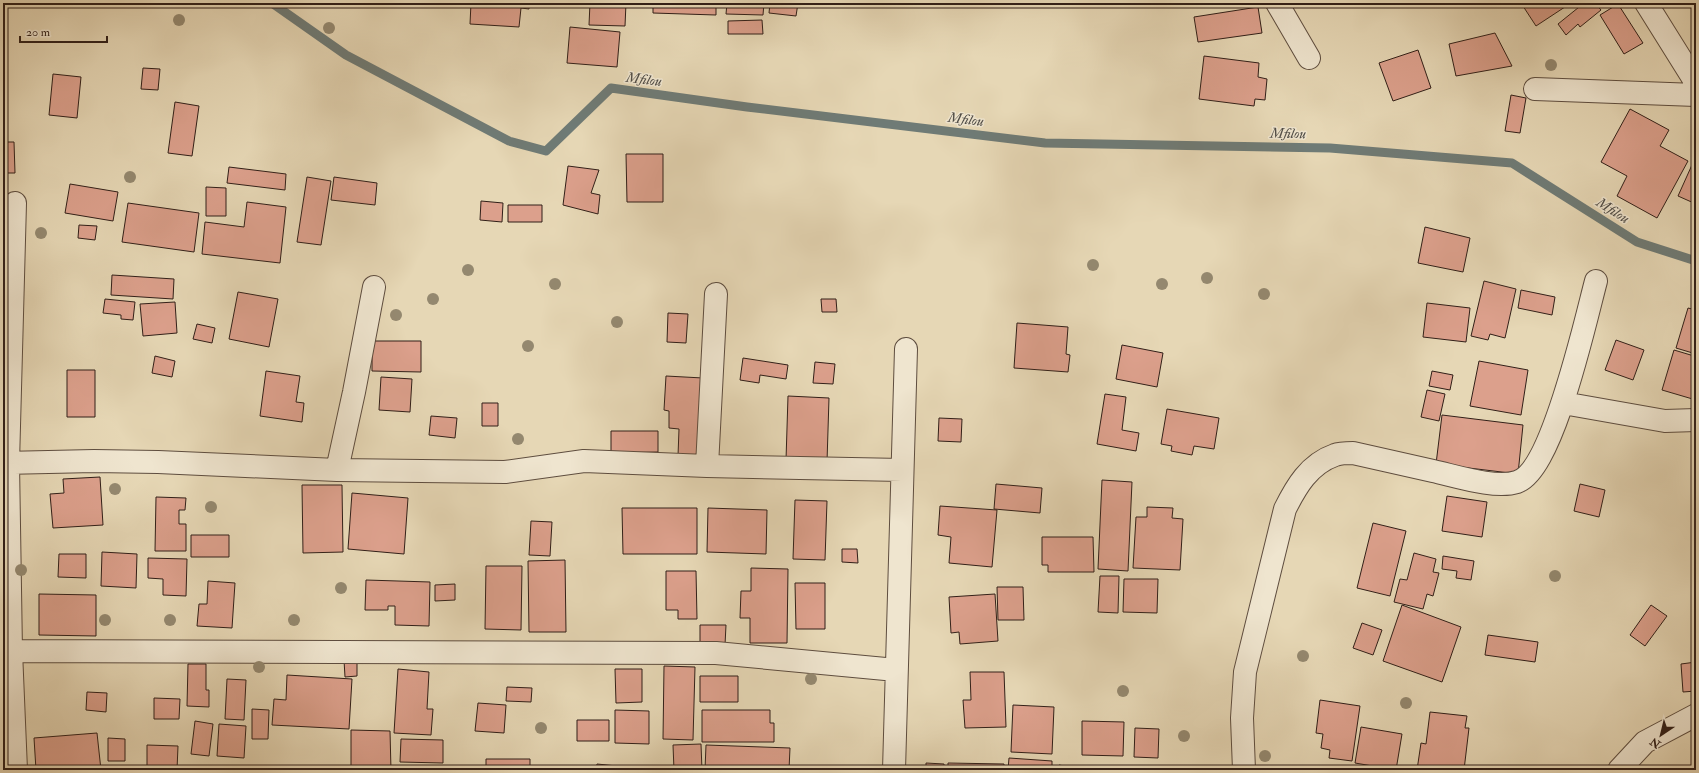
<svg xmlns="http://www.w3.org/2000/svg" width="1699" height="773" font-family="'IM FELL Double Pica',serif">
	<style>
		.lines { fill: none; stroke-linecap: round; stroke-linejoin: round }
		.stream { stroke: #6f7b76; stroke-width: 9 }
		.building { fill: #dca08c; stroke: #311f18 }
		.street-casing { stroke: #5e4d3f; stroke-width: 24 }
		.street { stroke: #efe5cf; stroke-width: 22 }
		.tree { fill: #94886f }
		.labels { text-anchor: middle; stroke-width: 3; stroke-linejoin: round; paint-order: stroke }
		.water-label { font-size: 14px; font-style: italic; fill: #504d47; stroke: #efe5cf }
	</style>
	<rect width="100%" height="100%" fill="#e6d7b5"/>
	<filter id="stains"><feTurbulence type="fractalNoise" baseFrequency=".005" numOctaves="4"/><feColorMatrix values="0 0 0 0 .2 0 0 0 0 .09 0 0 0 0 .02 0 0 0 .5 -.17"/></filter>
	<radialGradient id="worn" r=".72"><stop offset=".6" stop-color="#630" stop-opacity="0"/><stop offset="1" stop-color="#630" stop-opacity=".3"/></radialGradient>
	<g class="lines">
		<!-- stream -->
		<path class="stream" d="M272,3L346,55L509,141L546,151L611,88L747,107L1045,143L1330,148L1512,163L1637,242L1696,261"/>
	</g>
	<!-- building -->
	<path class="building" d="M471,3H529V9L521,8L519,27L470,24Z
		M590,3H626L625,26L589,25Z
		M653,3H716V15L653,13Z
		M727,3H764L763,15L726,14Z
		M770,3H798L796,16L769,13Z
		M1521,3H1571L1536,26Z
		M1584,3H1595L1601,10L1580,27L1578,24L1566,35L1558,24Z
		M1618,4L1643,43L1624,54L1600,15Z
		M1258,7L1262,33L1198,42L1194,17Z
		M762,20L763,34H728V21Z
		M570,27L620,32L617,67L567,63Z
		M3,31L7,32L3,55Z
		M1495,33L1512,66L1456,76L1449,44Z
		M1418,50L1431,88L1393,101L1379,63Z
		M1204,56L1259,63L1258,77L1267,79L1265,100L1255,99L1254,106L1199,99Z
		M143,68L160,69L158,90L141,89Z
		M53,74L81,77L77,118L49,115Z
		M1511,95L1526,98L1520,133L1505,131Z
		M175,102L199,106L192,156L168,153Z
		M1630,109L1669,130L1660,146L1688,161L1657,218L1617,196L1627,176L1601,162Z
		M3,142H14L15,173H3Z
		M626,154H663V202H627Z
		M1696,156V204L1678,196Z
		M568,166L599,170L591,193L600,195L598,214L563,205Z
		M229,167L286,174L285,190L227,183Z
		M307,177L331,181L321,245L297,242Z
		M334,177L377,183L375,205L331,200Z
		M70,184L118,192L113,221L65,213Z
		M206,187L226,188V216H206Z
		M481,201L503,203L502,222L480,220Z
		M247,202L286,207L280,263L202,254L205,222L244,227Z
		M128,203L199,213L194,252L122,242Z
		M508,205H542V222H508Z
		M79,225L97,226L95,240L78,238Z
		M1425,227L1470,238L1463,272L1418,263Z
		M112,275L174,279L173,299L111,295Z
		M1484,281L1516,289L1505,338L1490,334L1488,340L1471,336Z
		M1521,290L1555,297L1552,315L1518,308Z
		M238,292L278,299L269,347L229,339Z
		M105,299L135,302L133,320L121,319V315L103,313Z
		M821,299H836L837,312H822Z
		M175,302L177,333L143,336L140,304Z
		M1427,303L1470,308L1466,342L1423,337Z
		M1688,308L1696,310V354L1676,348Z
		M668,313L688,314L686,343L667,342Z
		M1017,323L1068,327L1066,354L1070,355L1068,372L1014,368Z
		M197,324L215,328L212,343L193,339Z
		M1616,340L1644,350L1633,380L1605,370Z
		M372,341H421V372L372,371Z
		M1122,345L1163,353L1157,387L1116,379Z
		M1674,350L1694,356L1692,361L1696,362V400L1662,390Z
		M155,356L175,361L172,377L152,373Z
		M743,358L788,365L786,379L760,375L759,383L740,380Z
		M1479,361L1528,370L1521,415L1470,406Z
		M815,362L835,364L833,384L813,383Z
		M67,370H95V417H67Z
		M266,371L300,376L296,402L304,403L302,422L260,416Z
		M1432,371L1453,375L1450,390L1429,386Z
		M666,376L703,378L700,457L678,456L679,429L669,428V411L664,410Z
		M381,377L412,379L410,412L379,410Z
		M1427,390L1445,394L1439,421L1421,417Z
		M1105,394L1126,397L1122,430L1139,433L1136,451L1097,444Z
		M788,396L829,398L827,462L786,460Z
		M482,403H498V426H482Z
		M1167,409L1219,418L1214,449L1194,446L1192,455L1171,451L1172,446L1161,444Z
		M1442,415L1523,425L1518,474L1436,464Z
		M431,416L457,418L455,438L429,435Z
		M939,418L962,419L961,442L938,441Z
		M611,431H658V452L611,453Z
		M100,477L103,525L53,528L50,494L64,493L63,479Z
		M1102,480L1132,482L1128,571L1098,569Z
		M996,484L1042,488L1040,513L994,509Z
		M1580,484L1605,490L1599,517L1574,511Z
		M302,485H342L343,552L303,553Z
		M352,493L408,498L404,554L348,549Z
		M1447,496L1487,502L1482,537L1442,531Z
		M156,497L186,498L185,510H179V524H186V551H155Z
		M795,500L827,501L825,560L793,559Z
		M940,506L997,510L992,567L949,563L951,537L938,535Z
		M1147,507L1173,508L1172,518L1183,519L1180,570L1133,568L1136,517H1147Z
		M622,508H697V554H623Z
		M708,508L767,510L766,554L707,552Z
		M531,521L552,522L550,556L529,555Z
		M1373,523L1406,531L1390,596L1357,588Z
		M191,535H229V557H191Z
		M1042,537H1093L1094,572H1048V565H1042Z
		M842,549H857L858,563L842,562Z
		M102,552L137,554L136,588L101,586Z
		M1414,553L1436,559L1433,572L1439,573L1433,596L1427,594L1423,609L1394,602L1400,579L1407,580Z
		M59,554H86V578L58,577Z
		M1443,556L1474,561L1471,580L1456,578L1457,571L1442,569Z
		M148,558L187,559L186,596L163,595V579L148,578Z
		M565,560L566,632H529L528,561Z
		M486,566H522L521,630L485,629Z
		M751,568L788,569L787,643H750V618H740L741,591H751Z
		M666,571H696L697,619H678V610H666Z
		M1100,576H1119L1118,613L1098,612Z
		M1124,579H1158L1157,613L1123,612Z
		M366,580L430,582L429,626L395,625V606H388V610H365Z
		M208,581L235,583L232,628L197,626L199,604H207Z
		M795,583H825V629H796Z
		M455,584V600L435,601V585Z
		M997,587H1023L1024,620H998Z
		M39,594L96,595V636L39,635Z
		M995,594L998,641L960,644L959,632L951,633L949,597Z
		M1402,605L1461,627L1442,682L1383,661Z
		M1651,605L1667,616L1645,646L1630,635Z
		M1362,623L1382,630L1373,655L1353,648Z
		M700,625H726L725,645H700Z
		M1488,635L1538,642L1535,662L1485,655Z
		M357,659V676L345,677L344,660Z
		M1696,662V691L1683,692L1681,664Z
		M188,664H206V690H209V707L187,706Z
		M664,666L695,667L693,740L663,739Z
		M398,669L429,672L427,709H433L431,735L394,733Z
		M615,669H642V702L616,703Z
		M970,672H1004L1006,727L965,728L963,700H971Z
		M287,675L352,679L349,729L272,725L274,699L286,700Z
		M700,676H738V702H700Z
		M227,679L246,680L244,720L225,719Z
		M507,687L532,688L531,702L506,701Z
		M87,692L107,693L106,712L86,710Z
		M154,698L180,699L179,719H154Z
		M1320,700L1360,706L1352,761L1329,758L1330,750L1321,748L1323,734L1316,733Z
		M478,703L506,705L504,733L475,731Z
		M1013,705L1054,707L1052,754L1011,752Z
		M252,709L269,710L268,739H252Z
		M615,710L649,711V744L615,743Z
		M702,710H770V723H774V742H702Z
		M1430,712L1467,716L1465,728H1469L1464,770H1417L1421,743L1426,744Z
		M577,720H609V741H577Z
		M195,721L213,724L209,756L191,754Z
		M1082,721L1124,722L1123,756L1082,755Z
		M219,724L246,726L244,758L217,756Z
		M1361,727L1402,734L1396,770L1355,763Z
		M1135,728L1159,729L1158,758L1134,757Z
		M351,730L390,731L391,770H351Z
		M97,733L101,770H36L34,738Z
		M1695,734L1696,735V770H1693Z
		M108,738L125,739V761H108Z
		M401,739L443,740V763L400,762Z
		M701,744L702,770H674L673,745Z
		M147,745L178,746L177,770H147Z
		M706,745L790,748L789,770L739,769V770H705Z
		M1009,758L1052,761V770H1008Z
		M486,759H530V770H486Z
		M926,763L944,764V770H926Z
		M948,763L1004,764V770H948Z
		M597,764L617,766V770H596Z
		M1059,765L1087,770H1058Z
		M399,766L442,768V770H399Z
		M1133,768L1166,770H1132Z"/>
	<g class="lines">
		<!-- street casing -->
		<g class="street-casing">
			<path id="street" d="M1277,3L1309,58
				M1646,3L1696,83
				M1535,89L1696,95
				M15,203L8,463L11,651L16,770
				M1563,403L1665,421L1696,420
				M3,463L94,461L158,462L337,470L505,472L584,461L707,466L902,470
				M707,466L716,294
				M337,470L354,392L374,287
				M3,651L716,653L896,670
				M894,770L906,349
				M1244,770L1242,718L1245,672L1285,509C1296,487 1309,464 1335,455C1340,453 1347,453 1353,453C1380,459 1407,465 1433,471C1456,476 1495,489 1517,482C1553,470 1586,318 1596,281
				M1619,770L1645,742L1696,715"/>
		</g>
		<!-- street -->
		<use href="#street" class="street"/>
	</g>
	<!-- trees -->
	<g class="tree">
		<circle cx="179" cy="20" r="6"/>
		<circle cx="329" cy="28" r="6"/>
		<circle cx="1551" cy="65" r="6"/>
		<circle cx="130" cy="177" r="6"/>
		<circle cx="41" cy="233" r="6"/>
		<circle cx="1093" cy="265" r="6"/>
		<circle cx="468" cy="270" r="6"/>
		<circle cx="1207" cy="278" r="6"/>
		<circle cx="555" cy="284" r="6"/>
		<circle cx="1162" cy="284" r="6"/>
		<circle cx="1264" cy="294" r="6"/>
		<circle cx="433" cy="299" r="6"/>
		<circle cx="396" cy="315" r="6"/>
		<circle cx="617" cy="322" r="6"/>
		<circle cx="528" cy="346" r="6"/>
		<circle cx="518" cy="439" r="6"/>
		<circle cx="115" cy="489" r="6"/>
		<circle cx="211" cy="507" r="6"/>
		<circle cx="21" cy="570" r="6"/>
		<circle cx="1555" cy="576" r="6"/>
		<circle cx="341" cy="588" r="6"/>
		<circle cx="105" cy="620" r="6"/>
		<circle cx="170" cy="620" r="6"/>
		<circle cx="294" cy="620" r="6"/>
		<circle cx="1303" cy="656" r="6"/>
		<circle cx="259" cy="667" r="6"/>
		<circle cx="811" cy="679" r="6"/>
		<circle cx="1123" cy="691" r="6"/>
		<circle cx="1406" cy="703" r="6"/>
		<circle cx="541" cy="728" r="6"/>
		<circle cx="1184" cy="736" r="6"/>
		<circle cx="1265" cy="756" r="6"/>
	</g>
	<g class="labels">
		<!-- water labels -->
		<g class="water-label">
			<text transform="translate(644 79) rotate(7)" y="5">Mfilou</text>
			<text transform="translate(966 119) rotate(7)" y="5">Mfilou</text>
			<text transform="translate(1288 133) rotate(1)" y="5">Mfilou</text>
			<text transform="translate(1613 210) rotate(32)" y="5">Mfilou</text>
		</g>
	</g>
	<!-- margin -->
	<rect width="1699" height="773" fill="none" stroke="#e6d7b5" stroke-width="16"/>
	<rect x="4" y="4" width="1691" height="765" fill="none" stroke="#311f18" stroke-width="2"/>
	<rect x="8" y="8" width="1683" height="757" fill="none" stroke="#311f18"/>
	<!-- north arrow -->
	<g transform="translate(1661 735) rotate(215)" stroke="#efe5cf" stroke-width="3" paint-order="stroke">
	<path d="M0-3L7 15L0 10L-7 15Z" fill="#311f18"/>
	<text y="-6" font-size="11" font-weight="bold" text-anchor="middle" fill="#311f18">N</text>
	</g>
	<!-- scale -->
	<path d="M20 36v6h87v-6" fill="none" stroke="#311f18" stroke-width="2"/>
	<text x="26" y="36" font-size="12" fill="#311f18" stroke="#efe5cf" stroke-width="3" paint-order="stroke">20 m</text>
	<rect width="100%" height="100%" filter="url(#stains)"/>
	<rect width="100%" height="100%" fill="url(#worn)"/>
</svg>
